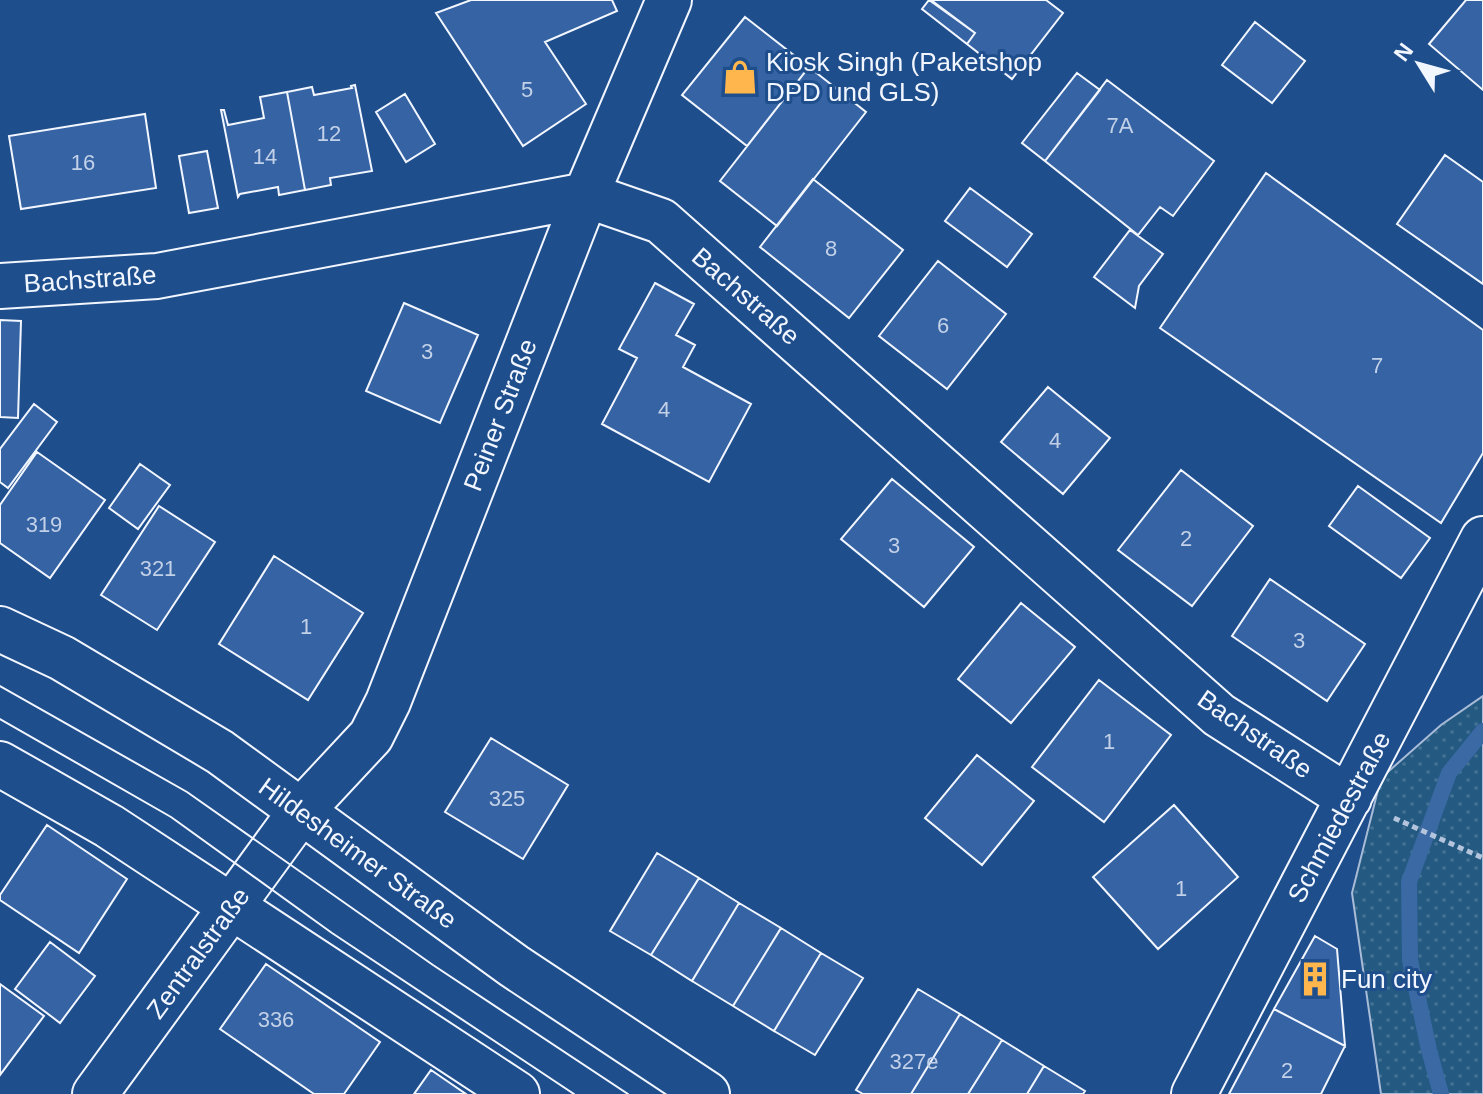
<svg xmlns="http://www.w3.org/2000/svg" width="1483" height="1094" font-family="Arial,sans-serif">
	<style>
		.park { fill: url(#park-dots); stroke: #a8bbd7; stroke-width: 2 }
		.lines { fill: none; stroke-linecap: round; stroke-linejoin: round }
		.stream { stroke: #3b69a3; stroke-width: 16 }
		.building { fill: #3563a3; stroke: #f2f6ff; stroke-width: 2 }
		.minor-casing { stroke: #f2f6ff; stroke-width: 48 }
		.path { stroke: #b3c4dc; stroke-width: 5; stroke-dasharray: 6 4; stroke-linecap: butt }
		.minor { stroke: #1f4e8c; stroke-width: 44 }
		.tram { stroke: #f2f6ff; stroke-width: 2 }
		.labels { text-anchor: middle; stroke-width: 6; stroke-linejoin: round; paint-order: stroke }
		.number-label { font-size: 22px; fill: #c3d1e8 }
		.poi-label { font-size: 26px; fill: #f2f6ff; stroke: #1f4e8c; text-anchor: start }
		.street-label { font-size: 26px; fill: #f2f6ff; stroke: #1f4e8c }
	</style>
	<defs>
		<pattern id="park-dots" width="8" height="8" patternUnits="userSpaceOnUse" patternTransform="scale(2)"><rect width="8" height="8" fill="#245a82"/><path d="M2 2h.1M6 6h.1" fill="none" stroke="#447295" stroke-width="1.8" stroke-linecap="round"/></pattern>
	</defs>
	<rect width="100%" height="100%" fill="#1f4e8c"/>
	<!-- park -->
	<path class="park" d="M1483,696V1094H1381L1352,893L1381,778L1441,725Z"/>
	<g class="lines">
		<!-- stream -->
		<path class="stream" d="M1441,1094L1429,1050L1410,960L1409,882L1449,773L1483,731"/>
	</g>
	<!-- building -->
	<path class="building" d="M471,0H612L617,11L545,42L586,104L523,146L436,13Z
		M929,0L975,33L967,44L922,9Z
		M931,0H1046L1063,13L1012,79L967,44L975,33Z
		M1466,0H1483V90L1429,44Z
		M745,17L809,67L747,146L682,95Z
		M1255,22L1305,61L1272,103L1222,65Z
		M809,67L866,112L777,226L720,181Z
		M1077,73L1100,90L1045,161L1022,143Z
		M1107,80L1214,161L1173,216L1160,207L1138,235L1045,161Z
		M355,85L372,171L330,178L331,185L305,190L287,92L312,87L314,95L352,88L351,86Z
		M287,92L305,190L279,195L278,187L240,194L238,197L221,110H224L228,125L264,118L260,97Z
		M405,94L435,144L406,162L376,112Z
		M145,114L156,188L21,209L9,136Z
		M207,151L218,208L189,213L179,156Z
		M1445,155L1483,182V284L1397,224Z
		M1266,173L1483,330V453L1441,523L1160,328Z
		M813,179L903,250L849,318L760,247Z
		M970,188L1032,234L1007,267L945,221Z
		M1130,230L1163,254L1139,286L1135,308L1094,277Z
		M938,261L1006,314L947,389L879,336Z
		M655,283L694,304L676,335L695,345L683,367L751,404L709,482L602,424L637,358L619,349Z
		M404,303L478,335L440,423L366,391Z
		M0,320L21,321L18,418L0,417Z
		M1048,387L1110,438L1063,494L1001,442Z
		M34,404L57,422L8,488L0,482V449Z
		M37,452L105,500L50,578L0,543V505Z
		M140,464L170,485L138,529L109,508Z
		M1181,470L1253,526L1192,606L1118,550Z
		M892,479L974,547L924,607L841,539Z
		M1358,486L1430,538L1401,578L1329,526Z
		M159,506L215,542L157,630L101,595Z
		M274,556L363,613L308,700L219,644Z
		M1270,579L1365,644L1327,701L1232,636Z
		M1021,603L1075,647L1011,723L958,679Z
		M1099,680L1171,735L1104,822L1032,767Z
		M491,738L568,785L523,859L445,812Z
		M977,755L1034,801L982,865L925,818Z
		M1174,805L1238,877L1158,949L1093,877Z
		M47,825L127,879L79,953L0,900V895Z
		M657,853L699,878L651,955L610,931Z
		M699,878L739,903L692,981L651,955Z
		M739,903L781,928L733,1006L692,981Z
		M781,928L821,953L774,1031L733,1006Z
		M1315,936L1337,949L1345,1046L1274,1009Z
		M50,942L95,976L60,1023L15,989Z
		M821,953L863,978L815,1055L774,1031Z
		M266,964L380,1042L344,1094H314L220,1029Z
		M0,984L44,1016L0,1075Z
		M918,989L960,1014L911,1094H863L856,1090Z
		M1274,1009L1345,1046L1321,1094H1229Z
		M960,1014L1002,1040L968,1094H911Z
		M1002,1040L1044,1066L1027,1094H968Z
		M1044,1066L1085,1091L1083,1094H1027Z
		M431,1070L466,1094H414Z"/>
	<g class="lines">
		<!-- minor casing -->
		<g class="minor-casing">
			<path id="minor" d="M0,286L157,276L586,195L661,221L1219,715L1349,798
				M0,629L62,658L220,752L514,966L707,1094
				M0,764L109,826L517,1094
				M95,1094L301,811L371,736L388,702L586,195L669,0
				M1194,1094L1483,539"/>
		</g>
		<!-- path -->
		<path class="path" d="M1394,818L1483,858"/>
		<!-- minor -->
		<use href="#minor" class="minor"/>
		<!-- tram -->
		<path class="tram" d="M0,686L187,792L433,965L628,1094
			M0,719L171,817L332,933L574,1094"/>
	</g>
	<!-- icons -->
	<defs>
		<g id="shop-bare" transform="scale(2.76)"><path d="M-5-2.5h2.3a2.7 3.5 0 0 1 5.4 0H5L5.5 6h-11ZM-1.5-2.5h3a1.5 2.3 0 0 0-3 0Z" fill="#ffb74d" stroke="#1f4e8c" stroke-width="2.5" paint-order="stroke"/></g>
		<g id="building-bare" transform="scale(2.76)"><path d="M-4-6H4V6H1V3H-1V6H-4ZM-2.5-4.3h1.7v1.8h-1.7ZM.8-4.3h1.7v1.8H.8ZM-2.5-1h1.7V.8h-1.7ZM.8-1h1.7V.8H.8Z" fill="#ffb74d" stroke="#1f4e8c" stroke-width="2.5" paint-order="stroke"/></g>
	</defs>
	<g fill-rule="evenodd">
		<use href="#shop-bare" x="740" y="77"/>
		<use href="#building-bare" x="1315" y="979"/>
	</g>
	<g class="labels">
		<!-- number labels -->
		<g class="number-label">
			<text x="527" y="97">5</text>
			<text x="1120" y="133">7A</text>
			<text x="329" y="141">12</text>
			<text x="265" y="164">14</text>
			<text x="83" y="170">16</text>
			<text x="831" y="256">8</text>
			<text x="943" y="333">6</text>
			<text x="427" y="359">3</text>
			<text x="1377" y="373">7</text>
			<text x="664" y="417">4</text>
			<text x="1055" y="448">4</text>
			<text x="44" y="532">319</text>
			<text x="1186" y="546">2</text>
			<text x="894" y="553">3</text>
			<text x="158" y="576">321</text>
			<text x="306" y="634">1</text>
			<text x="1299" y="648">3</text>
			<text x="1109" y="749">1</text>
			<text x="507" y="806">325</text>
			<text x="1181" y="896">1</text>
			<text x="276" y="1027">336</text>
			<text x="914" y="1069">327e</text>
			<text x="1287" y="1078">2</text>
		</g>
		<!-- poi labels -->
		<g class="poi-label">
			<text x="766" y="71">Kiosk Singh (Paketshop<tspan x="766" dy="30">DPD und GLS)</tspan></text>
			<text x="1341" y="988">Fun city</text>
		</g>
		<!-- street labels -->
		<g class="street-label">
			<text transform="translate(90 279) rotate(-4)" y="9">Bachstraße</text>
			<text transform="translate(746 296) rotate(41)" y="9">Bachstraße</text>
			<text transform="translate(500 415) rotate(-69)" y="9">Peiner Straße</text>
			<text transform="translate(1255 734) rotate(35)" y="9">Bachstraße</text>
			<text transform="translate(1339 817) rotate(-62)" y="9">Schmiedestraße</text>
			<text transform="translate(358 853) rotate(36)" y="9">Hildesheimer Straße</text>
			<text transform="translate(198 953) rotate(-54)" y="9">Zentralstraße</text>
		</g>
	</g>
	<!-- north arrow -->
	<g transform="translate(1419 64) rotate(307)" stroke="#1f4e8c" stroke-width="6" paint-order="stroke">
	<path d="M0-6L14 30L0 20L-14 30Z" fill="#f2f6ff"/>
	<text y="-12" font-size="22" font-weight="bold" text-anchor="middle" fill="#f2f6ff">N</text>
	</g>
</svg>
